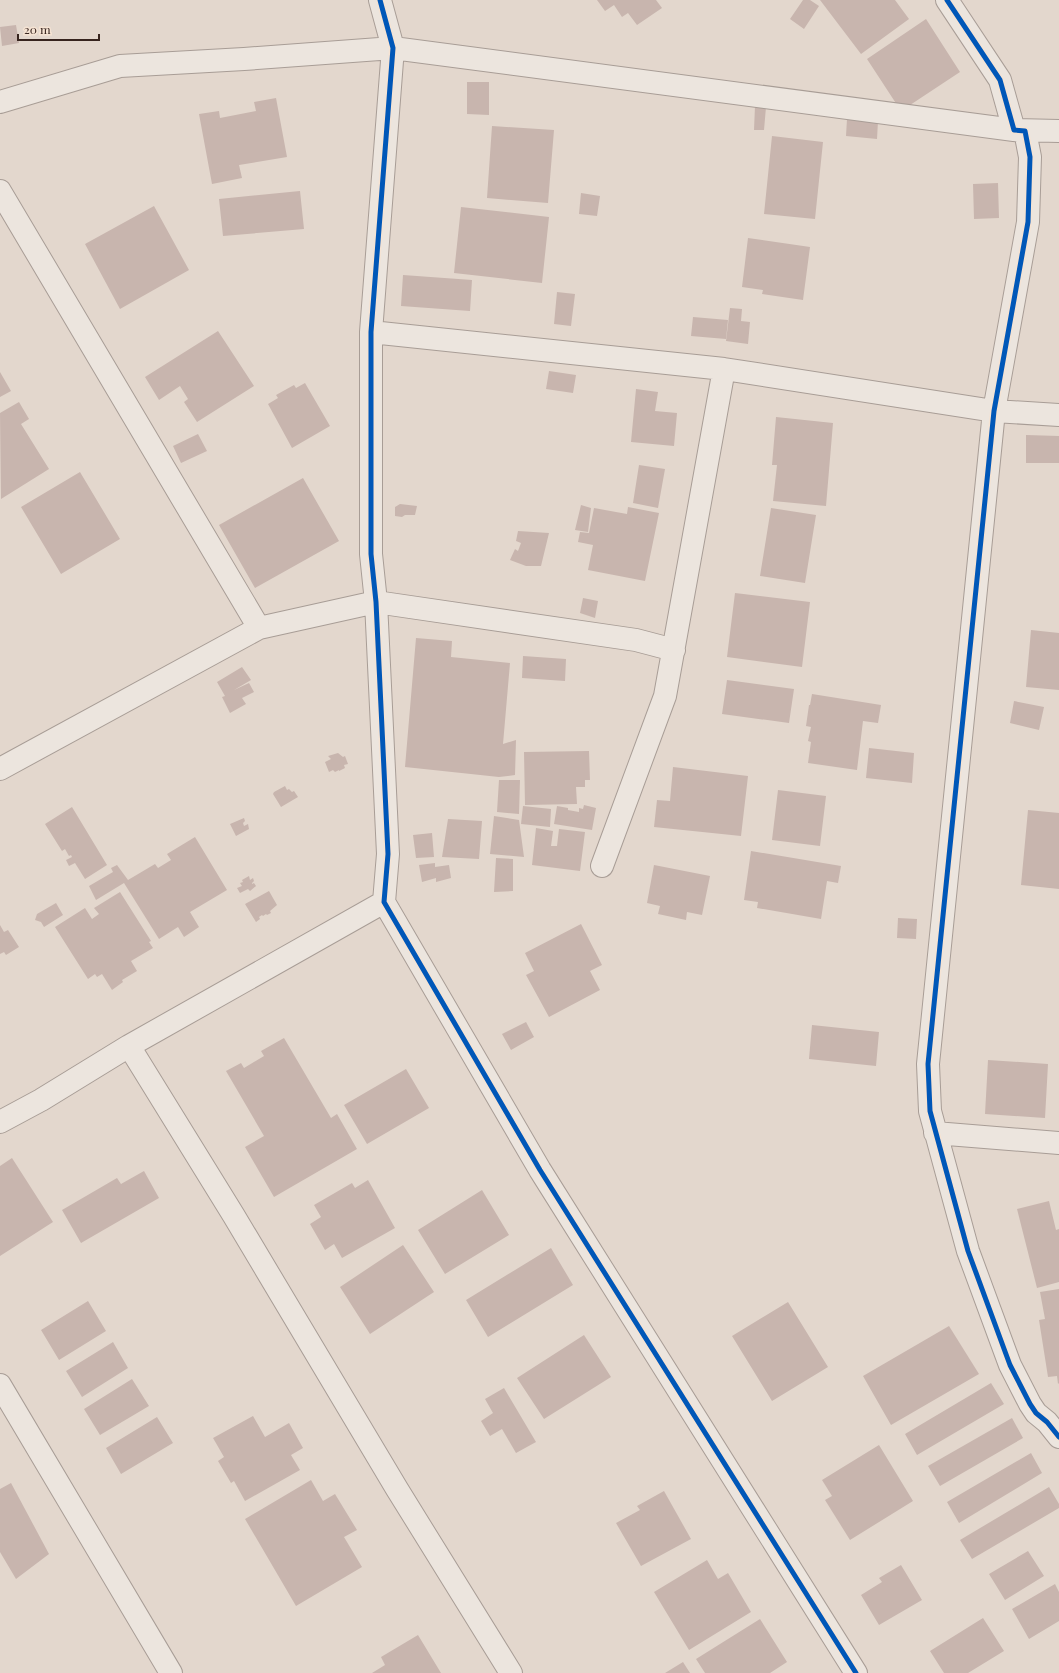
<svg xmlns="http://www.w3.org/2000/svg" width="1059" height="1673" font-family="'Playfair Display',serif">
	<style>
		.building { fill: #c8b5ae }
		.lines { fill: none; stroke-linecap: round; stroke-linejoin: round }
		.street-casing { stroke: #a89d96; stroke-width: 24 }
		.street { stroke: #ece5de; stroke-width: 22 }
		.cycleway-casing { stroke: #f5e3d3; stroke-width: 8 }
		.cycleway { stroke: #0057b8; stroke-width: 5 }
	</style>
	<rect width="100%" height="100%" fill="#e3d7cd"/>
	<!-- building -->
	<path class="building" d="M597,0H656L662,8L637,25L628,13L622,17L614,5L605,11Z
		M803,0H810L819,6L804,29L790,19Z
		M820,0H895L909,19L861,54Z
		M926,19L960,72L901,111L867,59Z
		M16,25L19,43L2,46L0,27Z
		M467,82H489V115L467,114Z
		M276,98L287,157L239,165L242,178L212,184L199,114L219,111L220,118L256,111L254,102Z
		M755,106L766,107L764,130H754Z
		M847,119L878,121L877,139L846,136Z
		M492,126L554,130L548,203L487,198Z
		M772,136L823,142L815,219L764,214Z
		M998,183L999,218L974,219L973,184Z
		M300,191L304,229L223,236L219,199Z
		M581,193L600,196L597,216L579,214Z
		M154,206L189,270L120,309L85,244Z
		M461,207L549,217L542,283L454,273Z
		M748,238L810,247L803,300L762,294L763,290L742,287Z
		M403,275L472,280L470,311L401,306Z
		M557,292L575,294L571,326L554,324Z
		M730,308L742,309L741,321L750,322L748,344L726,341Z
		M693,317L728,320L726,339L691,336Z
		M218,331L254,386L197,422L184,402L188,399L180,386L159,400L145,377Z
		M549,371L576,375L573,393L546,389Z
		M0,372L11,391L0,397Z
		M305,383L330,426L292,448L268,404L278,398L276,395L294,385L296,388Z
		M636,389L658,392L655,411L677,413L674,446L631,442Z
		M19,402L29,419L21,424L49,469L1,499L0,413Z
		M776,417L833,423L826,506L773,501L777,465H772Z
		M198,434L207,451L181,463L173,446Z
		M1026,435L1059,436V463H1026Z
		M639,465L665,469L658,508L633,503Z
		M80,472L120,539L61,574L21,507Z
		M303,478L339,541L255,588L219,525Z
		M400,504L417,506L415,515H405L402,517L395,516V507Z
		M581,505L591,508L588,532L575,530Z
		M628,507L659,513L645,581L588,570L593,545L578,542L580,532L589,533L594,508L627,514Z
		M771,508L816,515L805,583L760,576Z
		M518,531L549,533L541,566H526L510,560L515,549L518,551L521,543L516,541Z
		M735,593L810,602L802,667L727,657Z
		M583,598L598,601L595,618L580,613Z
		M1031,630L1059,633V690L1026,687Z
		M416,638L452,641L451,657L510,663L503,744L516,740L515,775L499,777L405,767Z
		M523,656L566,659L565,681L522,678Z
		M242,667L251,680L234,690L249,683L254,692L242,698L246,704L230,713L222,697L225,696L217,682Z
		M727,680L794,689L789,723L722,714Z
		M812,694L881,705L878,723L863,721L857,770L808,763L811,742L808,741L811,727L806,726L809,705H810Z
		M1014,701L1044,707L1039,730L1010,723Z
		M869,748L914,753L912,783L866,778Z
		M589,751L590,780H585V787H576L577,804L525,805L524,752Z
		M338,753L343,757L345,756L348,764L344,765L345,768L339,771V770L335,772L333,770L329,772L325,762L331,759L328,756Z
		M673,767L748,776L741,836L654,827L657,800L670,801Z
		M499,780H520L519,814L497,812Z
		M285,786L287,790L289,789L292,792L294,791L298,797L281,807L273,794L274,792Z
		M778,790L826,796L820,846L772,840Z
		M584,805L596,808L592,830L554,824L557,806L568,808V810L579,812V808L583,809Z
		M523,806L551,809L550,827L521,824Z
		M72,807L107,865L85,879L75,863L69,866L66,860L72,857L71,855L69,856L65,849L62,851L45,824Z
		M1028,810L1059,813V889L1021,885Z
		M494,816L519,820L524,857L490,854Z
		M244,818L245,821L243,823L244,826L248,824L249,829L236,836L230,824Z
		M448,819L482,821L479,859L442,857Z
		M536,828L553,831L551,846H557L559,829L585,832L580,871L532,865Z
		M432,833L434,857L416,858L413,835Z
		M195,837L227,890L190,912L199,927L184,937L178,927L159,939L124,883L96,900L89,886L113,872L111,868L117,865L128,880L155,864L158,868L171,860L167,854Z
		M751,851L841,866L838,883L827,881L821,919L757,908L758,902L744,900Z
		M496,858L513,859V891L494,892Z
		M435,863V867L449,865L451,878L436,882V878L422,882L419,865Z
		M654,865L710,876L702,915L687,912L686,920L658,914L660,906L647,903Z
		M249,876L250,880L253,878L254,881L252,883V884L254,883L256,886L250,891L248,889L240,893L237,888L242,886L240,883L243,882L242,880Z
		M269,891L277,905L270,911L271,913L267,915L266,914L263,916L262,915L259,917L260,919L256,922L245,904Z
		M120,892L151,941L149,942L153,948L131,961L137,971L122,980L123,982L112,990L102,974L97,977L95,974L88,979L55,927L85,908L92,919L99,914L94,908Z
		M56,903L63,915L44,927L41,922L35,920L37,914Z
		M898,918L917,919L916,939L897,938Z
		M581,924L602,965L590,971L600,990L549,1017L526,975L534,971L525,953Z
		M0,925L4,932L8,930L19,947L6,955L4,952L0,954Z
		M526,1022L534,1037L511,1050L502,1034Z
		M812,1025L879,1032L876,1066L809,1059Z
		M284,1038L331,1118L337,1114L357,1149L274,1197L245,1147L264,1136L226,1071L241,1063L244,1068L264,1056L261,1051Z
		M988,1060L1048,1064L1045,1118L985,1114Z
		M406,1069L429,1108L367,1144L344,1105Z
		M12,1158L53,1222L0,1256V1166Z
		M144,1171L159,1198L81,1243L62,1210L117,1178L121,1184Z
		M368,1180L395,1228L342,1258L334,1244L325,1250L310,1224L321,1217L314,1205L352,1183L355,1188Z
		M482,1190L509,1235L445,1274L418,1230Z
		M1049,1201L1056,1230L1059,1229V1282L1037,1288L1017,1209Z
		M403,1245L434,1292L370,1334L340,1287Z
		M551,1248L573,1285L488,1337L466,1300Z
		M1059,1289V1383L1058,1384L1057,1376L1048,1377L1039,1320L1045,1319L1040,1292Z
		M88,1301L106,1331L59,1360L41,1330Z
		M788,1302L828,1367L772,1401L732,1336Z
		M949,1326L979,1374L891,1425L863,1376Z
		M584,1335L611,1377L544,1419L517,1378Z
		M113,1342L128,1368L82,1397L66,1371Z
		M132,1379L149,1406L100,1435L84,1409Z
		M991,1383L1004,1404L917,1455L905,1434Z
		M504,1388L536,1442L516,1453L502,1429L490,1436L481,1421L493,1413L485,1399Z
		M253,1416L265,1437L289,1423L303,1448L291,1455L300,1470L245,1501L234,1481L231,1483L218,1461L224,1457L213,1438Z
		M157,1417L173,1443L121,1474L106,1448Z
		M1012,1418L1023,1438L940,1486L928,1466Z
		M879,1445L913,1501L850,1540L825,1500L832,1496L822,1480Z
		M1031,1453L1042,1473L959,1523L947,1502Z
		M311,1480L323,1501L335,1494L357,1530L344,1537L362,1567L296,1606L245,1519Z
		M11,1483L49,1554L16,1579L0,1552V1489Z
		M1049,1487L1059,1504V1508L972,1559L960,1540Z
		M664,1491L691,1539L641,1566L616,1523L640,1510L637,1506Z
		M1028,1551L1044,1576L1005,1600L989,1574Z
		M707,1560L718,1579L728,1573L751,1612L689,1650L654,1592Z
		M901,1565L922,1600L879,1625L861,1595L882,1582L879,1578Z
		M1055,1584L1059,1592V1621L1029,1639L1012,1609Z
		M983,1618L1004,1651L968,1673H944L930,1651Z
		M760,1619L787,1662L770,1673H705L696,1659Z
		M418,1635L441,1673H372L385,1665L381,1657Z
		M683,1662L690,1673H665Z"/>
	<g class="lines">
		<!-- street casing -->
		<g class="street-casing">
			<path id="street" d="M380,0L393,48L371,332V554L376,602L388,854L384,902L540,1170L856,1673
				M947,0L1000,80L1014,130L1025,131L1030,157L1028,222L994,411L928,1064L930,1111L968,1251L1010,1365L1030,1404L1036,1413L1047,1422L1059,1437
				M0,102L120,66L244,59L393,48L1014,130L1059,131
				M0,191L259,628
				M371,332L724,369L994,411L1059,415
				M0,769L259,628L376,602L636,640L674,650
				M602,866L665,696L724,369
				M129,1046L234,1216L397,1489L511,1673
				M0,1122L41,1100L129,1046L384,902
				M935,1133L1059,1143
				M0,1385L171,1673"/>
		</g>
		<!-- street -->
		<use href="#street" class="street"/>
		<!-- cycleway casing -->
		<g class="cycleway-casing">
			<path id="cycleway" d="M380,0L393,48L371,332V554L376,602L388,854L384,902L540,1170L856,1673
				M947,0L1000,80L1014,130L1025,131L1030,157L1028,222L994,411L928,1064L930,1111L968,1251L1010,1365L1030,1404L1036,1413L1047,1422L1059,1437"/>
		</g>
		<!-- cycleway -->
		<use href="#cycleway" class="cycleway"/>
	</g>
	<!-- scale -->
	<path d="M18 34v6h81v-6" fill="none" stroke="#37241e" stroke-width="2"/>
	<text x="24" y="34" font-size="12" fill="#37241e" stroke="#f5e3d3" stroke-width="3" paint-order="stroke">20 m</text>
</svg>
